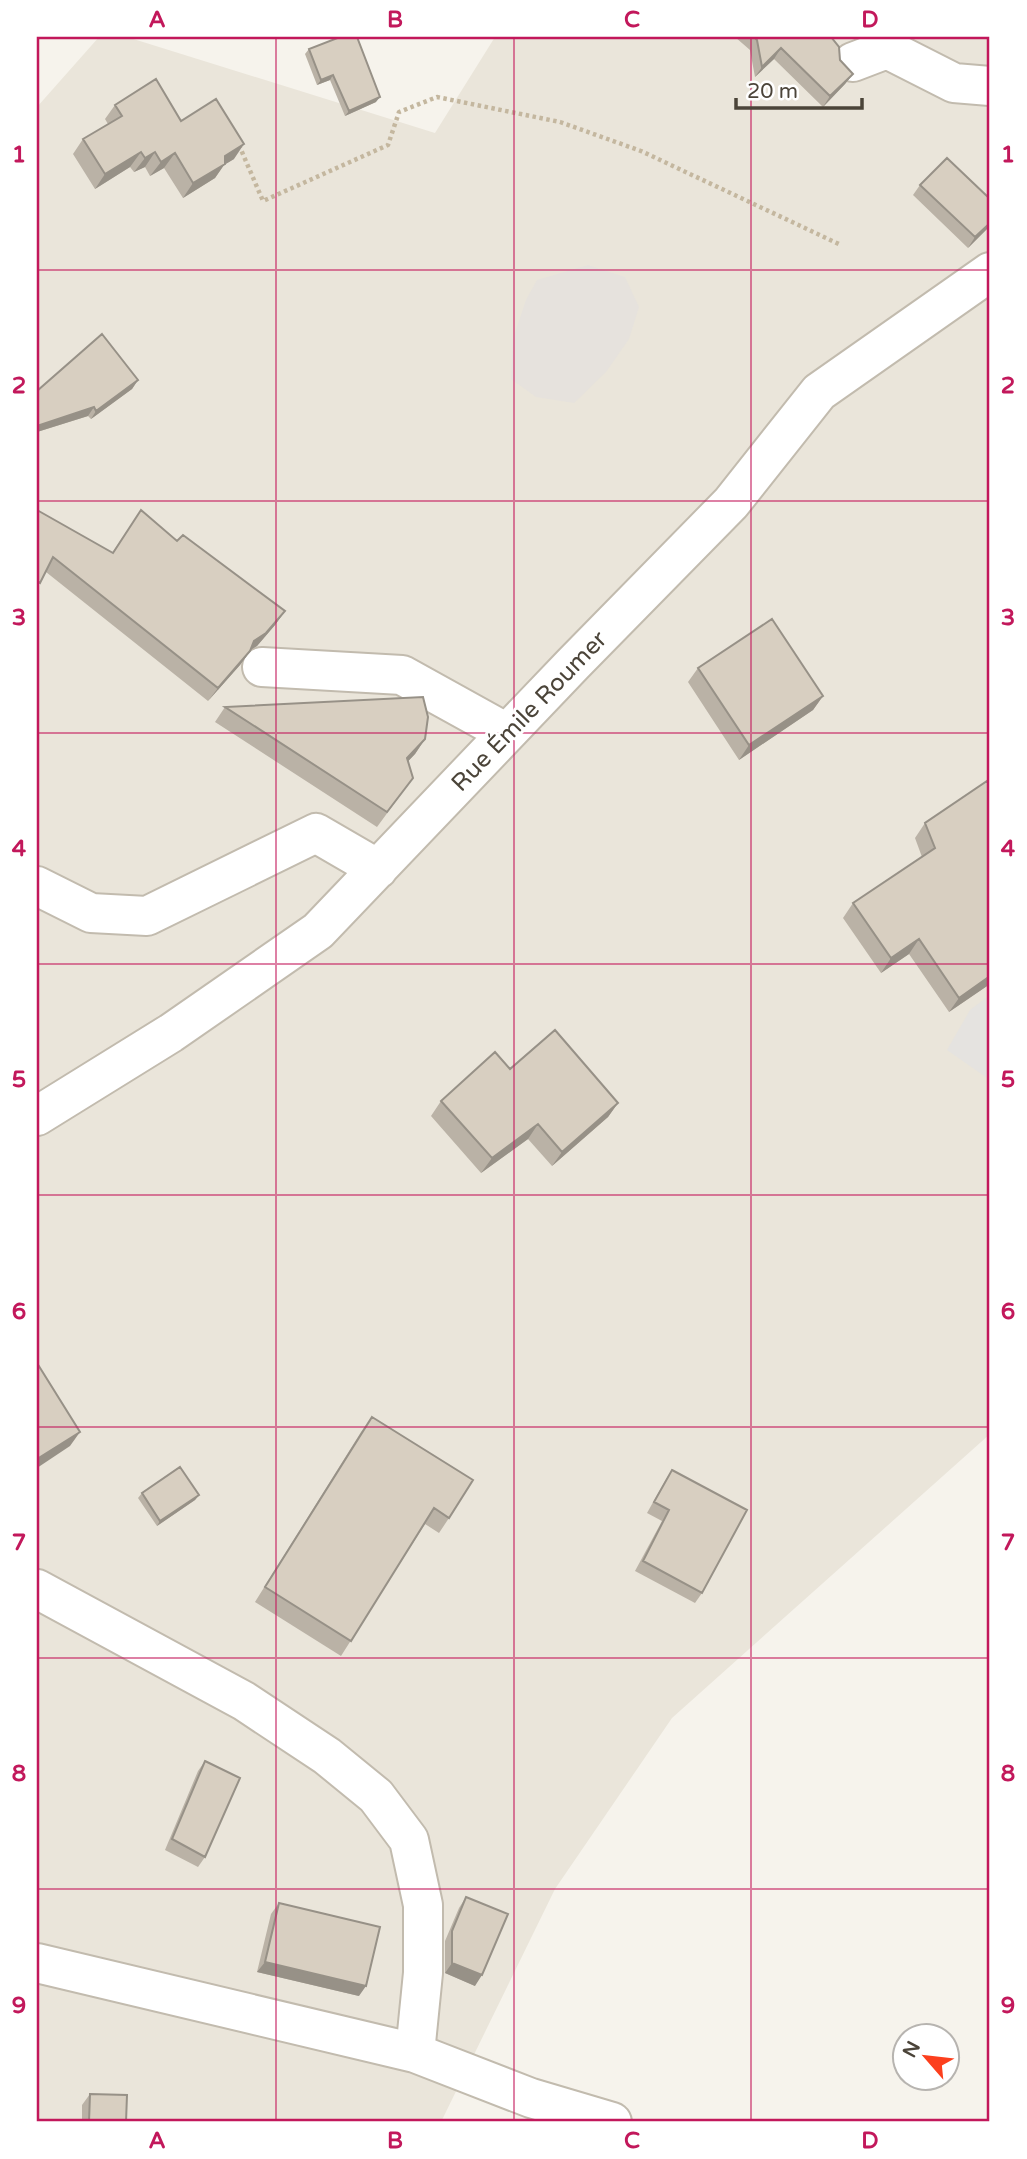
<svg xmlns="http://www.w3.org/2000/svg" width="1027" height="2159" font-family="'Varela Round',sans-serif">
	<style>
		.residential { fill: #eae5da }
		.industrial { fill: #e6e2dd }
		.parking { fill: #e5e3e0 }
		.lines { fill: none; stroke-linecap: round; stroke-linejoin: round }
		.minor-casing { stroke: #c2bbae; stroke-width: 42 }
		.path { stroke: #c4b79f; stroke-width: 4.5; stroke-dasharray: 3.5 3.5; stroke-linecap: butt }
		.minor { stroke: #fff; stroke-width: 38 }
		.wall { fill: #bab2a6 }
		.shaded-wall { fill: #979187 }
		.building { fill: #d8cfc1; stroke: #979187; stroke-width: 2 }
		.grid { fill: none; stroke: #c2185b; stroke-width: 2; stroke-opacity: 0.55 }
		.labels { text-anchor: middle; stroke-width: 6; stroke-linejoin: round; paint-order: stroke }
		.street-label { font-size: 24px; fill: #4b4439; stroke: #fff }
		.neatline { fill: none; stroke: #c2185b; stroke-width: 2.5 }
		.grid-label { font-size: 23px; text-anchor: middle; font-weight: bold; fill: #c2185b }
	</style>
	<rect width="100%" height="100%" fill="#f6f3ec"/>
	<!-- residential -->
	<path class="residential" d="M99,37H127L435,133L495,37H990V1434L672,1718L555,1889L441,2122H37V107Z"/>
	<!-- industrial -->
	<path class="industrial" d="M588,265L625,277L639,307L629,339L606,372L574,403L536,397L511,379L513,339L526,300L537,280Z"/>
	<!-- parking -->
	<path class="parking" d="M990,995V1080L947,1050L970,1010Z"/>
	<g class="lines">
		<!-- minor casing -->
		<g class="minor-casing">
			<path id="minor" d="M853,62L887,49L954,83L990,86
				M262,667L402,675L507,733
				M37,886L91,913L147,916L316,833L378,869
				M37,1116L171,1033L318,931L573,664L731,503L819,392L990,272
				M37,1589L244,1701L327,1756L376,1796L409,1840L423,1905V1973L415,2053
				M37,1963L415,2053L531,2098L612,2122"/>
		</g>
		<!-- path -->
		<path class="path" d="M239,145L263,201L388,145L399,112L437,97L560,122L641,151L841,245"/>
		<!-- minor -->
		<use href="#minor" class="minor"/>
	</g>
	<!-- wall -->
	<path class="wall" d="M735,37H831L840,60L853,74L845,84L823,107L774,59L755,77L750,50Z
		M309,49L376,102L345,116L330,80L317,85L305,54Z
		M115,105L181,121L234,159L224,165L215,178L183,198L164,168L150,176L145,167L134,172L130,167L95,189L73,154L83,139L108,124L105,119Z
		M920,185L990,199V226L968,248L913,195Z
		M138,380L132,389L91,419L88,416L37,432V391Z
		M37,510L112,553L141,510L177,541L285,611L275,625L257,646L250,651L240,665L208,701L46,572L37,587Z
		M698,668L823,696L813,710L739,760L688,682Z
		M225,707L425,739L415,754L408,761L402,793L377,827L215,722Z
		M925,823L990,984L949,1012L909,954L881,973L843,918L853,903L922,857L915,838Z
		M510,1069L618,1103L608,1117L552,1166L528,1139L481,1173L431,1116L441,1101Z
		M372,1417L449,1518L439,1533L425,1524L341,1656L255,1602L361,1432Z
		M672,1470L702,1593L695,1603L635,1571L662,1521L647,1513L665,1481Z
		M142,1493L199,1495L195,1500L157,1526L138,1498Z
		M205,1761V1857L198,1867L165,1850L198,1771Z
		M466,1897L475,1986L445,1973V1941L459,1908Z
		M279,1903L359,1996L257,1972L271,1914Z
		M90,2094L126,2122H82V2105Z"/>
	<!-- shaded-wall -->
	<path class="shaded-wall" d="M781,48L774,59L755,77L762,67Z
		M853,74L845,84L823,107L830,96Z
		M333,75L330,80L317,85L321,80Z
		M380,97L376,102L345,116L349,111Z
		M244,144L234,159L224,165L215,178L183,198L193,183L225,156Z
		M141,152L130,167L95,189L105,174Z
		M155,152L145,167L134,172L145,158Z
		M175,153L164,168L150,176L161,162Z
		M990,223V226L968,248L975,237Z
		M138,380L132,389L91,419L96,411Z
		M94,407L88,416L37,432V426Z
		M285,611L275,625L257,646L244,654L254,641Z
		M250,651L240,665L208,701L218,688Z
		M823,696L813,710L739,760L749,745Z
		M425,739L415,754L397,773L407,758Z
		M919,939L909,954L881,973L891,958Z
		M990,976V984L949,1012L959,998Z
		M618,1103L608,1117L552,1166L562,1152Z
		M538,1124L528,1139L481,1173L492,1158Z
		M80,1432L70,1446L37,1468V1459Z
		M199,1495L195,1500L157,1526L160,1521Z
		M265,1962L366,1986L359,1996L257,1972Z
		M452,1963L482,1975L475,1986L445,1973Z"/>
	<!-- building -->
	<path class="building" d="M340,37H357L380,97L349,111L333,75L321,80L309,49Z
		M754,37H831L839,47L840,60L853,74L830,96L781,48L762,67L757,40Z
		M156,79L181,121L216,99L244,144L225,156V164L193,183L175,153L161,162L155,152L145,158L141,152L105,174L83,139L122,116L115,105Z
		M947,158L990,199V223L975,237L920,185Z
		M102,334L138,380L96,411L94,407L37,426V391Z
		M37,510L113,553L141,510L177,541L183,535L285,611L266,633L254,641L250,651L218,688L53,557L40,583L37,581Z
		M772,619L823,696L749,745L698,668Z
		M423,697L428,717L425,739L407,758L413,778L387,812L225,707Z
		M987,781L990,787V976L959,998L919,939L891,958L853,903L935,848L925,823Z
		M555,1030L618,1103L562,1152L538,1124L492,1158L441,1101L495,1052L510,1069Z
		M37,1363L80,1432L37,1459Z
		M372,1417L473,1480L449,1518L434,1508L351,1641L265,1587Z
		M180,1467L199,1495L160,1521L142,1493Z
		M672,1470L747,1510L702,1593L643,1561L669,1510L654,1502Z
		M205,1761L240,1778L205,1857L172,1839Z
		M466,1897L508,1914L482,1975L452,1963V1931Z
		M279,1903L380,1927L366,1986L265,1962Z
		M90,2094L127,2095L126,2122H89Z"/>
	<!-- grid -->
	<path class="grid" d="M276,37V2122M514,37V2122M751,37V2122M37,270H990M37,501H990M37,733H990M37,964H990M37,1195H990M37,1427H990M37,1658H990M37,1889H990"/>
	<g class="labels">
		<!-- street labels -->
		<g class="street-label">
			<text transform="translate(529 711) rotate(-46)" y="8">Rue Émile Roumer</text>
		</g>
	</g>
	<!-- border -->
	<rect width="1027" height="2159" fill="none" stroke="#ffffff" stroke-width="77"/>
	<!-- north arrow -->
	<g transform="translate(926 2057) rotate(298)"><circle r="33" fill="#ffffff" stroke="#b7b4b0" stroke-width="2"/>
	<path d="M0-5L12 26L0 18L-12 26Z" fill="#fc3f1d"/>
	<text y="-10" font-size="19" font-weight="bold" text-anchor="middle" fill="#4b4439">N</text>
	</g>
	<!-- scale -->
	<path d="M736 98v10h126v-10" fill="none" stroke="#4b4439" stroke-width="3.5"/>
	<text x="747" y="98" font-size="21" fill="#4b4439" stroke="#ffffff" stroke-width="5" paint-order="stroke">20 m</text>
	<rect x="38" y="38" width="950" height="2082" class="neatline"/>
	<g class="grid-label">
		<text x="157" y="27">A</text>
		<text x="395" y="27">B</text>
		<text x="632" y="27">C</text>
		<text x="870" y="27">D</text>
		<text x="19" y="162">1</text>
		<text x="1008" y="162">1</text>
		<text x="19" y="393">2</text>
		<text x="1008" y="393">2</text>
		<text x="19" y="625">3</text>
		<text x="1008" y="625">3</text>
		<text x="19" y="856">4</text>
		<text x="1008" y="856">4</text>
		<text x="19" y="1087">5</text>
		<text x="1008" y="1087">5</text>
		<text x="19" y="1319">6</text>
		<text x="1008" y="1319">6</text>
		<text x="19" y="1550">7</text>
		<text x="1008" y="1550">7</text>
		<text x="19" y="1781">8</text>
		<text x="1008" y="1781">8</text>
		<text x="19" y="2013">9</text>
		<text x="1008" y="2013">9</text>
		<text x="157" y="2148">A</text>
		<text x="395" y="2148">B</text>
		<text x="632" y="2148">C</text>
		<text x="870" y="2148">D</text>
	</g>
</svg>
